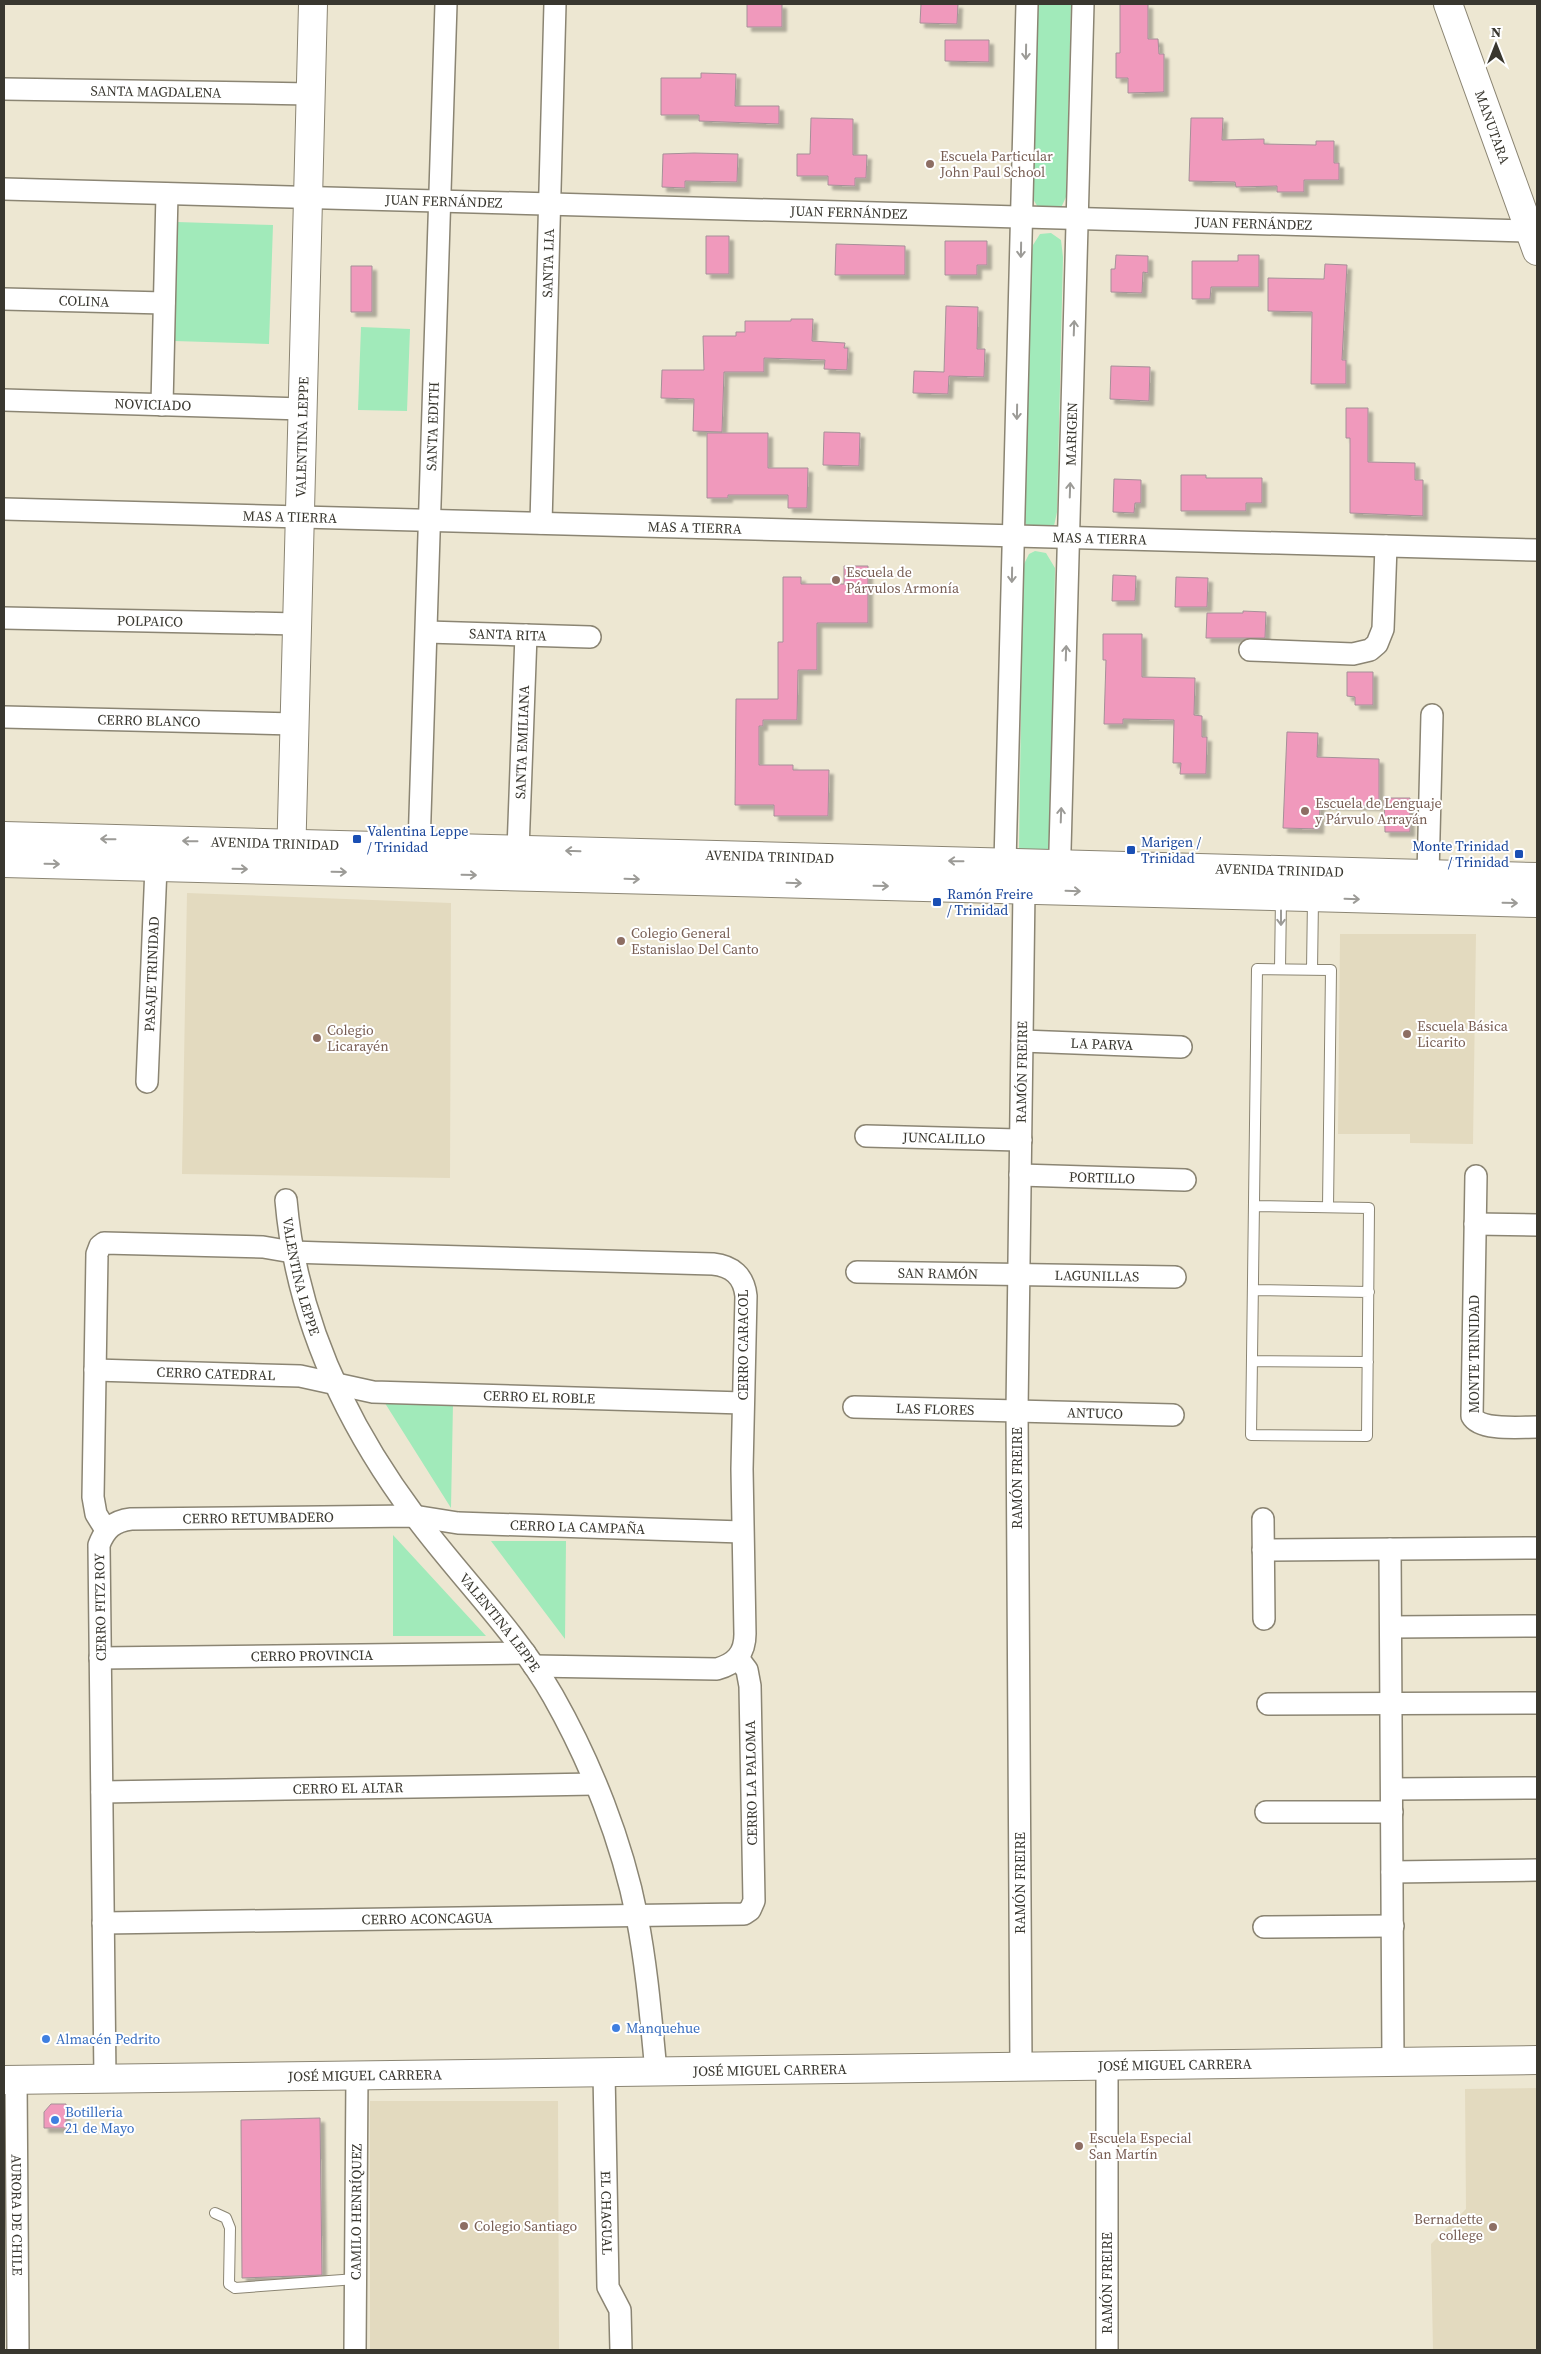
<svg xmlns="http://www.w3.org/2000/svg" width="1541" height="2354" font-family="'Source Serif 4',serif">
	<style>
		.built { fill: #e3dabf }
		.green { fill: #a1eaba }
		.building { fill: #f099bc; stroke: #a59098; filter: url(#shadow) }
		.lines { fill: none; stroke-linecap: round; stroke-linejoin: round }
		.lane-casing { stroke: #8b8573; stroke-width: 12 }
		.street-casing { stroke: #8b8573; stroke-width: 24 }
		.secondary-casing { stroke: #8b8573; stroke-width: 30 }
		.lane { stroke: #fff; stroke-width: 10 }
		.street { stroke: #fff; stroke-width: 21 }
		.secondary { stroke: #fff; stroke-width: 28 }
		.oneway { stroke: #9c9b97 }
		.education-dot { fill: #8d6e63; stroke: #fff; stroke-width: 2 }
		.transit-dot { fill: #1a4fb4; stroke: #fff; stroke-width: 2 }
		.shop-dot { fill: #3f7fe0; stroke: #fff; stroke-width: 2 }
		.labels { text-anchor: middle; stroke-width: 4; stroke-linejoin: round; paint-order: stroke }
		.street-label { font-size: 14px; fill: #39372f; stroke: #fff }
		.education-label { font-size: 14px; fill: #785e54; stroke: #fff; text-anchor: start }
		.transit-label { font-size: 14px; fill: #164399; stroke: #fff; text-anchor: start }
		.shop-label { font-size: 14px; fill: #366cbe; stroke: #fff; text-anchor: start }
	</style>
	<defs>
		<filter id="shadow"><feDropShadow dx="4.5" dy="4.5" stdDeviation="1" flood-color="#0004"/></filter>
	</defs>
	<rect width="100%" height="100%" fill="#ede7d2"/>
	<!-- built -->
	<path class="built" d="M187,893L451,903L450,1178L182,1174Z
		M1340,934H1476L1473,1144L1410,1143V1134H1338Z
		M1537,2088V2350H1433L1431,2244L1466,2209L1465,2089Z
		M370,2101H558L559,2350H370Z"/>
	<!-- green -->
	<path class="green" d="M1036,4H1071L1066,197L1060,210L1039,209L1033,199Z
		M177,222L273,225L269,344L174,341Z
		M1051,233L1061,240L1063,257L1057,512L1054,526L1050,530L1027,527L1023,516L1031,254L1033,245L1040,234Z
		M361,327L410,329L407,411L358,410Z
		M1035,551L1046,553L1055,568L1050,853L1019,852L1023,566L1029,554Z
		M383,1400L453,1403L451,1508Z
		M393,1535L486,1636H393Z
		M491,1541H566L565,1639Z"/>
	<!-- building -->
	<path class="building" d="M747,4H782V27H747Z
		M921,4H958L957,24L920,23Z
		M1120,4H1148V39H1158L1159,54H1164V92L1128,93V78H1116V53H1120Z
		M945,40H989V62L945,61Z
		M701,73L736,74L735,106H779V124L699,121V115H661V78H701Z
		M811,118L853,119V155H867L866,178H855V186L828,185V176H797V154H810Z
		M1191,118H1223L1222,140L1264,139V144L1316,145V141H1334V163H1339V180H1304V192H1277V186L1236,187L1235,182L1189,181Z
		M694,153L738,154L737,182L685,181V188L662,187L663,154Z
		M706,236H729V274H706Z
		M945,241H987V265H977V275H945Z
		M836,244L905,246V275H835Z
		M1116,255L1148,256V273L1143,272L1142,293L1111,292V269H1115Z
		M1238,255H1259V287H1211L1210,299H1192V261H1238Z
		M1325,264L1347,265L1342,360H1346V384H1311L1312,312L1268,311V278L1324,279Z
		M351,266H372V312H351Z
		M946,306L978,307L977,349H985L984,377L949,376L948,394L913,393L914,371L944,372Z
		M791,319H813L812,341L845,343L844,348H848L847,370L824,369L825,360L764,358V372H724L722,432L693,431L694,399L661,398L662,370H704L703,336H736V332H745V321H791Z
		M1111,366L1150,367L1149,401L1110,399Z
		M1346,408H1368V462L1415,463V480H1423V516L1350,513V438H1346Z
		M824,432L860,433L859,466L823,465Z
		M707,433H768V468H808L807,508H788V495H728V498H707Z
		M1181,475H1206V478H1262V503H1246V511H1181Z
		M1114,479L1141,480V503H1135L1134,513L1113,512Z
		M844,566H868V623H817V670H798L797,720H763V726H759V765H793V770H829L828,816H774V805H735L736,699H778V642H783V577H801V584H844Z
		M1113,575L1136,576L1135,601H1112Z
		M1176,577L1208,578L1207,607H1175Z
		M1243,611L1266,612L1265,638H1206L1207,613H1243Z
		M1103,634H1142V677L1195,678L1194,715L1202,716V737H1207L1206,774H1180L1181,763H1173L1174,720L1123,719V724H1104L1106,660H1103Z
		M1347,672H1373V705H1355V697L1347,696Z
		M1287,732L1318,733L1317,757L1379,759V806L1320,805L1319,829L1283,828Z
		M1384,798H1410V832H1385Z
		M51,2104H66V2128H44V2112Z
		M320,2118L322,2275L242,2278L241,2120Z"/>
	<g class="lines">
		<!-- lane casing -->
		<g class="lane-casing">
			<path id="lane" d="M1280,969L1281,898
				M1312,970L1313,899
				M1254,1206L1369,1208L1367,1436L1251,1435L1257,969L1331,970L1328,1207
				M1253,1290L1369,1292
				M1252,1361L1368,1362
				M215,2213L226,2218L230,2228L229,2284L235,2288L356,2279"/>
		</g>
		<!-- street casing -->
		<g class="street-casing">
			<g id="street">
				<path id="s1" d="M4,89L310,94"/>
				<path id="s2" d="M4,189L1530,231L1537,229"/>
				<path id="s3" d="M4,299L164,303"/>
				<path id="s4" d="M4,400L302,409"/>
				<path d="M162,405L167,194"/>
				<path id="s5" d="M4,509L1537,550"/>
				<path id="s6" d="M541,523L555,4"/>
				<path id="s7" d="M4,618L297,624"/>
				<path id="s8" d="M427,632L590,637"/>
				<path d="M1250,650L1353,654L1370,650L1377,644L1383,629L1386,546"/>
				<path id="s9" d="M4,717L294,724"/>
				<path id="s10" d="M419,847L446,4"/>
				<path id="s11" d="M518,850L526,635"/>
				<path id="s12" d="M1047,873L1060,864V850L1083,4"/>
				<path d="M1428,875L1432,715"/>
				<path id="s13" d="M1022,1041L1181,1047"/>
				<path id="s14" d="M147,1082L156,867"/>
				<path id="s15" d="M866,1136L1021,1140"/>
				<path id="s16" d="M1020,1175L1185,1180"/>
				<path d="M1476,1176L1472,1416C1480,1431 1521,1427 1537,1427"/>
				<path id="s17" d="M286,1200C296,1317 344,1421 414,1515C459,1576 515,1630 553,1696C591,1763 622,1841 637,1917C647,1968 651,2020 656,2071"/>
				<path d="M1475,1224L1537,1225"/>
				<path id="s18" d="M857,1272L1175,1277"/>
				<path id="s19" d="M95,1370L300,1376L373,1392L743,1403"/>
				<path id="s20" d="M854,1407L1173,1415"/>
				<path d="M1263,1519L1264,1619"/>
				<path d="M106,1530L96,1514L93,1497L97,1254L100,1246L104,1243L263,1247L292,1252L322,1253L713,1264C732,1266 744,1276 746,1296L742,1469L745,1634C745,1654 735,1664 717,1669L534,1666"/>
				<path d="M1390,1549L1393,2062"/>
				<path d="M1263,1550L1537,1548"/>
				<path d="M1391,1627L1537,1626"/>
				<path id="s21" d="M100,1658L525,1653"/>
				<path d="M1268,1704L1537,1703"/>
				<path d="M1392,1789L1537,1788"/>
				<path id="s22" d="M102,1792L595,1784"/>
				<path d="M1266,1812H1392"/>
				<path d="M1392,1872L1537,1870"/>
				<path id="s23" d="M103,1923L744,1914L750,1910L754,1901L750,1686L747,1670L738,1658"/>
				<path d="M1264,1927L1393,1926"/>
				<path d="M1107,2065V2350"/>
				<path id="s24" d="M1021,2066L1017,1411L1024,889L1005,863L1027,4"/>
				<path id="s25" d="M604,2072L608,2287L620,2310L621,2350"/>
				<path id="s26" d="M105,2079L99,1545C105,1529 114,1521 131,1519L414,1516L458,1523L742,1532"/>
				<path id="s27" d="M16,2080L18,2350"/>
				<path id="s28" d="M355,2350L357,2075"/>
			</g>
		</g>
		<!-- secondary casing -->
		<g class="secondary-casing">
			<g id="secondary">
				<path id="s29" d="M1448,4L1537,251"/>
				<path id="s30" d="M4,836L1537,877"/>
				<path id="s31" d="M291,862L313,4"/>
				<path d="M4,863L1537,903"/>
				<path id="s32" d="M4,2080L1537,2060"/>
			</g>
		</g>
		<!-- lane -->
		<use href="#lane" class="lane"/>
		<!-- street -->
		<use href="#street" class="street"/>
		<!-- secondary -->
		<use href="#secondary" class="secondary"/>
	</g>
	<!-- one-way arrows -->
	<defs><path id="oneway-shaft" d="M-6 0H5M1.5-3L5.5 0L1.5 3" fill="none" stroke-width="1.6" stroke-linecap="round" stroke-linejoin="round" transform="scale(1.25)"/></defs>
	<g class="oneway">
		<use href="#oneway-shaft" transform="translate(1026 52) rotate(91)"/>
		<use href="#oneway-shaft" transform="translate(1021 250) rotate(91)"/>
		<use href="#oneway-shaft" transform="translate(1074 328) rotate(-88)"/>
		<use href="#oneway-shaft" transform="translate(1017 412) rotate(91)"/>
		<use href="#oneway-shaft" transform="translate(1070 490) rotate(-88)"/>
		<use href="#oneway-shaft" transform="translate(1012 575) rotate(91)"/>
		<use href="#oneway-shaft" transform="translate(1066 653) rotate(-88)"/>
		<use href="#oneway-shaft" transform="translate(1061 815) rotate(-88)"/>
		<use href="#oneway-shaft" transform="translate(108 839) rotate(-179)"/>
		<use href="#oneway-shaft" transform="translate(190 841) rotate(-179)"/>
		<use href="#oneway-shaft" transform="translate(573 851) rotate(-178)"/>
		<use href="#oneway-shaft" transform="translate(956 861) rotate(-179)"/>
		<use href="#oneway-shaft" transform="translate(52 864) rotate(1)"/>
		<use href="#oneway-shaft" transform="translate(240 869) rotate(1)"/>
		<use href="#oneway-shaft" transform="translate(339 872) rotate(1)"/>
		<use href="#oneway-shaft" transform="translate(469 875) rotate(1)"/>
		<use href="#oneway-shaft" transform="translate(632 879) rotate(2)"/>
		<use href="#oneway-shaft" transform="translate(794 883) rotate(2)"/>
		<use href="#oneway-shaft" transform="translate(881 886) rotate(1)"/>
		<use href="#oneway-shaft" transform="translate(1073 891) rotate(2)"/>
		<use href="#oneway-shaft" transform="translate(1352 899) rotate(2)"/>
		<use href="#oneway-shaft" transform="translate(1510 903) rotate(1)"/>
		<use href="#oneway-shaft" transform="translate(1281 918) rotate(90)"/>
	</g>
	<!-- markers -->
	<g class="education-dot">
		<circle cx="930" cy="164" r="5"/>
		<circle cx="836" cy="580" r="5"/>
		<circle cx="1305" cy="811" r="5"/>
		<circle cx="621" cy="941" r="5"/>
		<circle cx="1407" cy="1034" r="5"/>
		<circle cx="317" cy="1038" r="5"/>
		<circle cx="1079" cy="2146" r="5"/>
		<circle cx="464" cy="2226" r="5"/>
		<circle cx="1493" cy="2227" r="5"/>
	</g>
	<g class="transit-dot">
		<rect x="352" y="834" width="10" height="10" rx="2.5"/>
		<rect x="1126" y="845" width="10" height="10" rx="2.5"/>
		<rect x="1514" y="849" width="10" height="10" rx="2.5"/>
		<rect x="932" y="897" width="10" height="10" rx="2.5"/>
	</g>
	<g class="shop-dot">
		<circle cx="616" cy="2028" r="5"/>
		<circle cx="46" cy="2039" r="5"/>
		<circle cx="55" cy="2120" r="5"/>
	</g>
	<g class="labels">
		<!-- street labels -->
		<g class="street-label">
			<text dy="5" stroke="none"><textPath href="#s1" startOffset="152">SANTA MAGDALENA</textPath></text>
			<text dy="5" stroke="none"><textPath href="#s29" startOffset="131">MANUTARA</textPath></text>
			<text dy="5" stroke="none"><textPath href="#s2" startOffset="440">JUAN FERNÁNDEZ</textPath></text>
			<text dy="5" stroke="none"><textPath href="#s2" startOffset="845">JUAN FERNÁNDEZ</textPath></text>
			<text dy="5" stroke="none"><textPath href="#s2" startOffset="1250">JUAN FERNÁNDEZ</textPath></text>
			<text dy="5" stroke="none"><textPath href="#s6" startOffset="260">SANTA LIA</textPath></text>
			<text dy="5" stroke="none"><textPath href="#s3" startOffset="80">COLINA</textPath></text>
			<text dy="5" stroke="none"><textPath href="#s4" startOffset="149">NOVICIADO</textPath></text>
			<text dy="5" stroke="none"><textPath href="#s10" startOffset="421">SANTA EDITH</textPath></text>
			<text dy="5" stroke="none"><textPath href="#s12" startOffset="446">MARIGEN</textPath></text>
			<text dy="5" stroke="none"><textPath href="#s31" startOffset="425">VALENTINA LEPPE</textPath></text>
			<text dy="5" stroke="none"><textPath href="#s5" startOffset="286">MAS A TIERRA</textPath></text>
			<text dy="5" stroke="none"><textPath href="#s5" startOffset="691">MAS A TIERRA</textPath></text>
			<text dy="5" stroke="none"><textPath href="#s5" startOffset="1096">MAS A TIERRA</textPath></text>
			<text dy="5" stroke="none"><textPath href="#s7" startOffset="146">POLPAICO</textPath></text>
			<text dy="5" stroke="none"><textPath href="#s8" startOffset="81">SANTA RITA</textPath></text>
			<text dy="5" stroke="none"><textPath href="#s9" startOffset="145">CERRO BLANCO</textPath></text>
			<text dy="5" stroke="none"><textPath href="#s11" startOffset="108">SANTA EMILIANA</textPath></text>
			<text dy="5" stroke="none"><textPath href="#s30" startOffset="271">AVENIDA TRINIDAD</textPath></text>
			<text dy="5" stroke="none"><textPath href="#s30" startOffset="766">AVENIDA TRINIDAD</textPath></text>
			<text dy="5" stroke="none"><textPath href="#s30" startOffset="1276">AVENIDA TRINIDAD</textPath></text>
			<text dy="5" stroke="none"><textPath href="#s14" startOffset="108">PASAJE TRINIDAD</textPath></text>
			<text dy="5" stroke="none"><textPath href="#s13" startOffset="80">LA PARVA</textPath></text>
			<text dy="5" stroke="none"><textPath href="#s24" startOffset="994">RAMÓN FREIRE</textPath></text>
			<text dy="5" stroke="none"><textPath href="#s15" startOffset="78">JUNCALILLO</textPath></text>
			<text dy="5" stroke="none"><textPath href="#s16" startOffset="82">PORTILLO</textPath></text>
			<text dy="5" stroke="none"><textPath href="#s18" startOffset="81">SAN RAMÓN</textPath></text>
			<text dy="5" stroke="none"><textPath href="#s17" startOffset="78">VALENTINA LEPPE</textPath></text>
			<text dy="5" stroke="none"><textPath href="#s18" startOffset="240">LAGUNILLAS</textPath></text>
			<text transform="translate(743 1345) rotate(-90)" y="5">CERRO CARACOL</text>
			<text transform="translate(1474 1354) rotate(-90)" y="5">MONTE TRINIDAD</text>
			<text dy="5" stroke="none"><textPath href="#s19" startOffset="121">CERRO CATEDRAL</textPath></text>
			<text dy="5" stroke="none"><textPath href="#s19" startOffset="446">CERRO EL ROBLE</textPath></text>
			<text dy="5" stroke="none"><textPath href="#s20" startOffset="81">LAS FLORES</textPath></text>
			<text dy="5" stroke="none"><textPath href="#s20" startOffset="241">ANTUCO</textPath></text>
			<text transform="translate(1017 1478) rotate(-90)" y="5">RAMÓN FREIRE</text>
			<text dy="5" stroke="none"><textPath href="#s26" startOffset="705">CERRO RETUMBADERO</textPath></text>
			<text dy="5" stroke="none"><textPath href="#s26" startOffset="1025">CERRO LA CAMPAÑA</textPath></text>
			<text transform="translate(100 1607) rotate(-91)" y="5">CERRO FITZ ROY</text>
			<text dy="5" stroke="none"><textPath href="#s17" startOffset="482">VALENTINA LEPPE</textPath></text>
			<text dy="5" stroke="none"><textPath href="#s21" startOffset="212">CERRO PROVINCIA</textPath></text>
			<text transform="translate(751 1783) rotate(-91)" y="5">CERRO LA PALOMA</text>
			<text dy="5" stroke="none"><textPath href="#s22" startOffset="246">CERRO EL ALTAR</textPath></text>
			<text transform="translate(1020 1883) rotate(-90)" y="5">RAMÓN FREIRE</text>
			<text dy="5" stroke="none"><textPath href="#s23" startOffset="324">CERRO ACONCAGUA</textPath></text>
			<text dy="5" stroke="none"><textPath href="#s32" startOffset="1171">JOSÉ MIGUEL CARRERA</textPath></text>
			<text dy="5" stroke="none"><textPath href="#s32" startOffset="766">JOSÉ MIGUEL CARRERA</textPath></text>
			<text dy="5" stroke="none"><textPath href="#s32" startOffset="361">JOSÉ MIGUEL CARRERA</textPath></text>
			<text dy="5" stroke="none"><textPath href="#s28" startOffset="138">CAMILO HENRÍQUEZ</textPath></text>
			<text dy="5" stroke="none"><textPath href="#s25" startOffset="141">EL CHAGUAL</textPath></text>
			<text dy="5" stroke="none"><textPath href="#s27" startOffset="135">AURORA DE CHILE</textPath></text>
			<text transform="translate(1107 2283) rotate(-90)" y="5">RAMÓN FREIRE</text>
		</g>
		<!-- education labels -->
		<g class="education-label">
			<text x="940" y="161">Escuela Particular<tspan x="940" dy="16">John Paul School</tspan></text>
			<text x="846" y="577">Escuela de<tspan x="846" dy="16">Párvulos Armonía</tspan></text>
			<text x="1315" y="808">Escuela de Lenguaje<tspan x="1315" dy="16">y Párvulo Arrayán</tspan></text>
			<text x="631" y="938">Colegio General<tspan x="631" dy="16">Estanislao Del Canto</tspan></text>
			<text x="1417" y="1031">Escuela Básica<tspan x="1417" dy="16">Licarito</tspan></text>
			<text x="327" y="1035">Colegio<tspan x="327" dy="16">Licarayén</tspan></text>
			<text x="1089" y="2143">Escuela Especial<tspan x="1089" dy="16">San Martín</tspan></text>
			<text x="1483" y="2224" text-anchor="end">Bernadette<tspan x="1483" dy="16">college</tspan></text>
			<text x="474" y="2231">Colegio Santiago</text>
		</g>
		<!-- transit labels -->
		<g class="transit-label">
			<text x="367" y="836">Valentina Leppe<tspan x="367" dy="16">/ Trinidad</tspan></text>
			<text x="1141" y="847">Marigen /<tspan x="1141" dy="16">Trinidad</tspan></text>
			<text x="1509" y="851" text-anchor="end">Monte Trinidad<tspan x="1509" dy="16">/ Trinidad</tspan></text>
			<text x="947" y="899">Ramón Freire<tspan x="947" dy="16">/ Trinidad</tspan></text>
		</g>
		<!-- shop labels -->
		<g class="shop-label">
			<text x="626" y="2033">Manquehue</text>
			<text x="56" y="2044">Almacén Pedrito</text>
			<text x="65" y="2117">Botilleria<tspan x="65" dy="16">21 de Mayo</tspan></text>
		</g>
	</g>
	<!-- border -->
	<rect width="1541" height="2354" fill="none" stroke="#39372f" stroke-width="10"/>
	<!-- north arrow -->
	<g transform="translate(1496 45)" stroke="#ffffff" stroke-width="4" paint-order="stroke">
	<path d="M0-4L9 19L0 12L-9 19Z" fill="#39372f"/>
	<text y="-8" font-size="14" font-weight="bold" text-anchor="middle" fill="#39372f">N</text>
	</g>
</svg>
